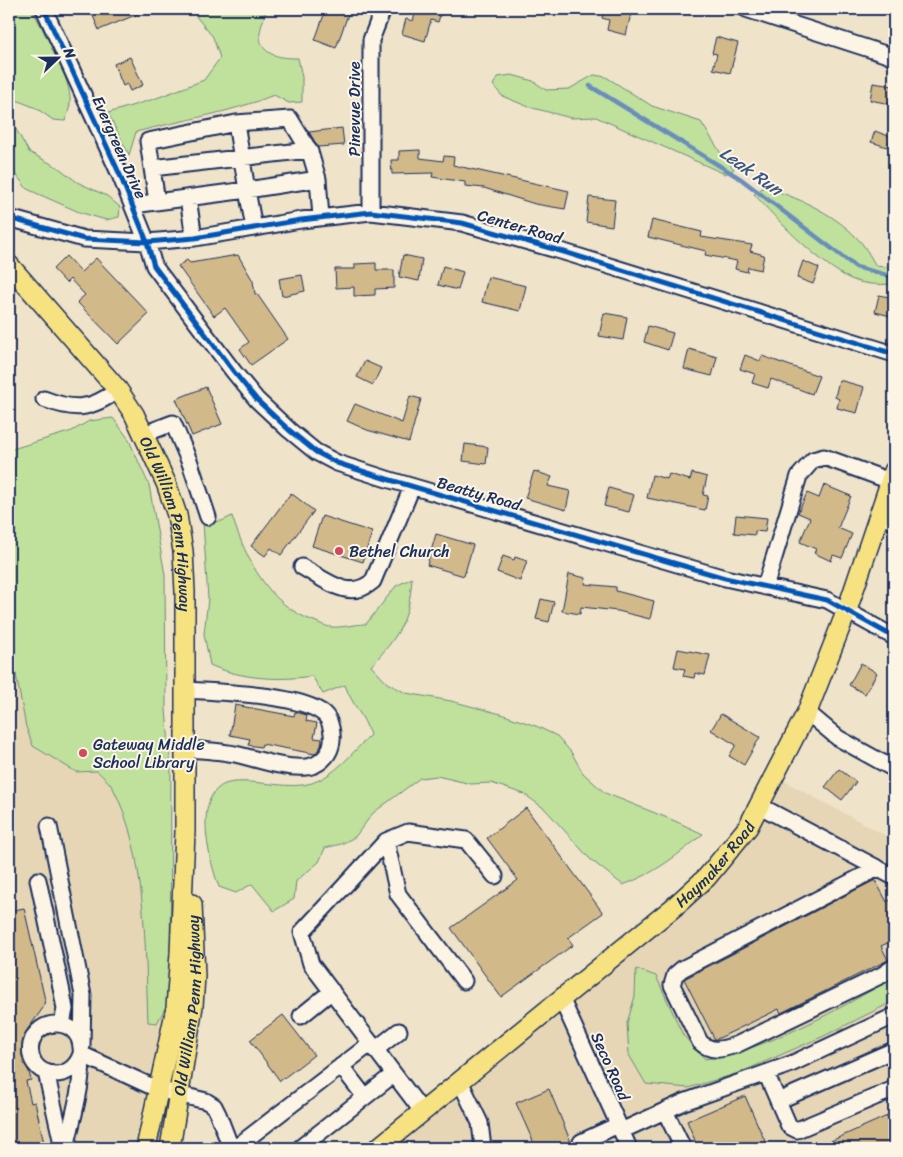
<svg xmlns="http://www.w3.org/2000/svg" width="903" height="1157" font-family="Sriracha,sans-serif">
	<style>
		.built { fill: #e6d6b6 }
		.green { fill: #bfe19b; stroke: #6d887c }
		.lines { fill: none; stroke-linecap: round; stroke-linejoin: round }
		.stream { stroke: #6b8ebc; stroke-width: 4.5 }
		.building { fill: #d2b989; stroke: #1b2f5e }
		.minor-casing { stroke: #1b2f5e; stroke-width: 19 }
		.major-casing { stroke: #1b2f5e; stroke-width: 22 }
		.minor { stroke: #fcf5e5; stroke-width: 15 }
		.major { stroke: #f7e281; stroke-width: 19 }
		.cycleway-casing { stroke: #fcf5e5; stroke-width: 8 }
		.cycleway { stroke: #0057b8; stroke-width: 5 }
		.poi-dot { fill: #d1495b; stroke: #fcf5e5; stroke-width: 2 }
		.labels { text-anchor: middle; stroke-width: 4; stroke-linejoin: round; paint-order: stroke }
		.street-label { font-size: 16px; fill: #1b2f5e; stroke: #fcf5e5 }
		.poi-label { font-size: 16px; fill: #1b2f5e; stroke: #fcf5e5; text-anchor: start }
		.water-label { font-size: 18px; font-style: italic; fill: #3c5785; stroke: #fcf5e5 }
	</style>
	<rect width="100%" height="100%" fill="#efe3c9"/>
	<filter id="ink" filterUnits="userSpaceOnUse"><feTurbulence type="fractalNoise" baseFrequency=".02" numOctaves="2"/><feDisplacementMap in="SourceGraphic" scale="10" xChannelSelector="R" yChannelSelector="G"/><feConvolveMatrix kernelMatrix="1 2 1 2 8 2 1 2 1" color-interpolation-filters="sRGB"/></filter>
	<g filter="url(#ink)">
		<!-- built -->
		<path class="built" d="M9,639L132,778L166,981L162,1044L143,1148H9Z
			M775,776L894,840V1148H378L707,877Z"/>
		<!-- green -->
		<path class="green" d="M9,9H32C43,31 72,79 70,102C70,109 67,115 65,121L53,120L36,108L16,100L9,109Z
			M193,9H266C265,17 259,29 260,37C262,57 283,58 298,58L302,77V102L289,103L274,95C230,113 182,120 136,132L129,155L108,113L154,99L204,80L220,58L213,37L194,14Z
			M512,75L533,81L546,90L569,89L594,75L606,77L652,106L701,122L722,155L734,169L725,174L596,117L571,118L529,107L502,96L493,85L498,77Z
			M9,117L29,152L59,168L77,182L107,196L120,207L119,217L106,220L79,212L27,189L9,165Z
			M764,187C796,197 832,212 856,237C864,244 870,256 876,266L894,268V284C878,285 860,285 845,276C815,259 777,220 754,194Z
			M113,418L128,438L149,485L165,575L166,709L171,769L170,999L157,1023L148,1022C145,950 147,853 113,788C109,781 102,776 97,771L76,772L33,746L26,727L15,669L9,657V450L72,431L89,421Z
			M232,516C246,559 268,605 314,621C319,623 326,627 332,627C341,628 355,624 366,624L396,586L412,578C409,622 399,635 371,666L387,683L406,693L451,701L501,714L536,726L557,736L571,752L583,773L605,793L675,821L703,834C678,855 654,874 623,885L590,859L545,809L524,794L491,783L471,784L437,776L420,778L373,813L355,837L341,844L325,848L319,862L296,881L294,899L274,911L252,884L236,893L219,887C209,860 189,785 235,782C258,780 291,790 312,783C337,774 352,753 370,735C364,715 352,705 345,685L323,694L312,676C279,681 241,679 210,665L204,634L208,599L203,522L222,521Z
			M636,969L656,976L683,1035L705,1059C765,1051 842,1008 894,977V1001L824,1036L739,1073L688,1088L646,1084L629,1055L627,1023L635,996Z"/>
		<g class="lines">
			<!-- stream -->
			<path class="stream" d="M590,86L741,179L856,267L894,277"/>
		</g>
		<!-- building -->
		<path class="building" d="M90,9H150L99,30Z
			M326,9H350L336,48L315,40Z
			M424,9H442L438,22L431,20L425,41L402,34L406,19L413,21L416,10L423,12Z
			M604,9L632,10L626,35L607,30L609,20L602,18Z
			M716,37L738,43L730,73L713,69L717,54L712,53Z
			M130,57L143,85L130,91L127,84L123,86L114,64Z
			M873,83L893,86L890,104L870,100Z
			M342,128L344,145L318,147L309,132Z
			M875,131L891,137L887,147L871,142Z
			M420,150V158L443,161L444,156L454,157L453,165L569,191L565,209L535,204L484,188L465,186V182L432,177L433,173L392,174L391,160H399V151Z
			M589,197L615,200L612,226L586,222Z
			M652,220L702,232L701,237L752,245L750,251L764,255L761,270L748,267L747,272L735,269L737,261L705,255L706,251L648,237Z
			M238,255L253,281L255,294H257L288,339L251,365L240,349L249,342L225,308L214,316L178,266L187,260L190,263Z
			M403,255L422,259L419,281L399,277Z
			M66,256L81,272L96,258L149,314L118,344L77,302L85,295L70,279L66,283L53,269Z
			M803,261L819,268L813,284L797,278Z
			M376,263V270H394V288L375,289V295L354,296V287L336,288L335,269H355V264Z
			M443,266L463,272L458,290L438,285Z
			M302,275L305,291L282,296L279,279Z
			M488,277L526,286L520,311L482,302Z
			M879,295L894,298V317L875,312Z
			M604,313L627,317L623,340L599,336Z
			M648,326L673,333L668,350L644,342Z
			M689,349L717,357L712,376L684,369Z
			M745,355L760,361L762,356L819,376L812,394L771,379L768,388L752,383L755,374L740,369Z
			M365,361L381,368L373,385L357,377Z
			M839,380L864,387L857,413L837,408L839,399L835,397Z
			M206,387L222,424L192,436L176,399Z
			M410,396L421,399L409,442L367,430L347,421L355,404L402,423Z
			M465,444L488,447L486,464L463,461Z
			M534,471L552,477L548,486L570,491L566,510L525,498Z
			M692,473L707,477L703,495L708,496L705,510L647,498L652,475L667,479L669,474L690,480Z
			M824,485L851,496L838,528L852,534L842,558L833,555L831,561L814,553L816,549L800,542L810,518L798,513L807,493L819,498Z
			M609,488L634,495L629,512L604,506Z
			M291,493L314,511L281,555L271,548L265,556L251,546Z
			M736,515L767,518L765,532L755,531V535L734,533Z
			M322,516L372,532L363,562L312,546Z
			M436,534L473,545L464,576L427,565Z
			M503,556L514,560L515,557L527,561L520,581L497,572Z
			M569,574L586,578L585,584L616,587V591L654,601L650,619L618,611L581,607L580,614L562,611Z
			M541,599L554,602L549,622L536,619Z
			M678,649L710,655L705,675L695,673L694,678L683,676L685,669L674,667Z
			M861,663L877,673L865,694L849,685Z
			M235,705L294,716L295,712L307,715L306,721L317,723L314,738L322,739L321,746L315,754L262,744L261,747L248,745L250,739L230,735Z
			M721,714L760,737L744,765L729,756L736,745L711,730Z
			M839,769L856,782L842,800L825,787Z
			M526,808L603,913L568,938L573,945L501,997L451,928L518,880L487,838Z
			M875,880L887,902L894,898V940L881,946L888,960L781,1013L779,1009L715,1040L684,979Z
			M24,908L45,1000L43,1008L25,1033L22,1044V1055L29,1072L31,1080L26,1081L31,1103L35,1102L45,1148H9V911Z
			M283,1015L314,1055L280,1081L250,1040Z
			M549,1089L572,1145L574,1148H536L516,1103Z
			M745,1096L768,1148H698L687,1121Z
			M894,1113V1148H815Z"/>
		<g class="lines">
			<!-- minor casing -->
			<g class="minor-casing">
				<path id="minor" d="M44,9L120,175L147,242L154,266L234,372L257,400L289,430L316,452L337,463L387,479L605,543L725,578L827,600L894,637
					M746,9L894,57
					M236,123L247,190L318,179L321,217
					M309,150L152,168L148,141L236,123L290,119L310,152L318,179
					M152,168L157,202
					M188,198L194,238
					M133,205L247,190L254,228
					M371,212V40L383,9
					M9,218L84,239L147,242L195,238L301,220L371,212L462,223L564,252L894,354
					M44,399C75,411 90,410 118,390
					M144,434L173,423L190,463L208,517
					M879,514L894,522
					M302,567C326,580 349,602 373,581L412,487
					M765,587L799,476L813,460L824,457L890,481
					M185,690C216,692 301,694 324,714C331,720 334,736 331,746C328,757 318,766 306,767C284,769 257,759 235,754C219,751 202,750 185,749
					M807,712L838,738L894,769
					M760,806L894,877
					M49,826L83,995L82,1046
					M386,841L398,894L464,981
					M878,868L682,969L675,975L672,985L700,1042C711,1053 723,1049 736,1045L882,975L894,967
					M38,880L62,992L65,1009L62,1024
					M561,998L629,1148
					M301,1016L332,991
					M375,1050L399,1031
					M81,1054L157,1089L206,1101L214,1106L218,1114L231,1148
					M341,1066L365,1097
					M46,1072L63,1148
					M766,1073L789,1126L797,1130L894,1089
					M460,1081L480,1123L483,1148
					M778,1101L894,1050
					M422,1111L311,964L302,932L386,841L408,832L466,840L495,876
					M665,1111L683,1148
					M621,1131L684,1102L791,1064L894,1016
					M581,1142L618,1125
					M66,1148C73,1116 85,1080 81,1047C79,1018 37,1016 31,1044C25,1076 70,1087 81,1054
					M235,1148L370,1044
					M300,1148L394,1074"/>
			</g>
			<!-- major casing -->
			<g class="major-casing">
				<g id="major">
					<path id="s1" d="M9,265L118,390L134,414L166,483L177,515L183,551L185,592V832L180,953L176,1008L146,1148"/>
					<path id="s2" d="M170,1148L193,1006L195,976L192,904"/>
					<path id="s3" d="M378,1148L674,907L707,877L748,827L807,712L847,610L894,471"/>
				</g>
			</g>
			<!-- minor -->
			<use href="#minor" class="minor"/>
			<!-- major -->
			<use href="#major" class="major"/>
			<!-- cycleway casing -->
			<g class="cycleway-casing">
				<path id="cycleway" d="M44,9L120,175L147,242L154,266L234,372L257,400L289,430L316,452L337,463L387,479L605,543L725,578L827,600L894,637
					M9,218L84,239L147,242L195,238L301,220L371,212L462,223L564,252L894,354"/>
			</g>
			<!-- cycleway -->
			<use href="#cycleway" class="cycleway"/>
		</g>
	</g>
	<!-- markers -->
	<g class="poi-dot">
		<circle cx="339" cy="551" r="5"/>
		<circle cx="83" cy="753" r="5"/>
	</g>
	<g class="labels">
		<!-- street labels -->
		<g class="street-label">
			<text transform="translate(354 109) rotate(-90)" y="6">Pinevue Drive</text>
			<text transform="translate(120 147) rotate(66)" y="6">Evergreen Drive</text>
			<text transform="translate(520 226) rotate(16)" y="6">Center Road</text>
			<text transform="translate(479 493) rotate(16)" y="6">Beatty Road</text>
			<text dy="6" stroke="none"><textPath href="#s1" startOffset="311">Old William Penn Highway</textPath></text>
			<text dy="6" stroke="none"><textPath href="#s3" startOffset="441">Haymaker Road</textPath></text>
			<text dy="6" stroke="none"><textPath href="#s2" startOffset="144">Old William Penn Highway</textPath></text>
			<text transform="translate(611 1066) rotate(66)" y="6">Seco Road</text>
		</g>
		<!-- poi labels -->
		<g class="poi-label">
			<text x="349" y="557">Bethel Church</text>
			<text x="93" y="750">Gateway Middle<tspan x="93" dy="18">School Library</tspan></text>
		</g>
		<!-- water labels -->
		<g class="water-label">
			<text transform="translate(751 171) rotate(35)" y="6">Leak Run</text>
		</g>
	</g>
	<!-- margin -->
	<rect width="903" height="1157" fill="none" stroke="#fcf5e5" stroke-width="30"/>
	<rect x="15" y="15" width="873" height="1127" fill="none" stroke="#1b2f5e" stroke-width="2" filter="url(#ink)"/>
	<!-- north arrow -->
	<g transform="translate(58 58) rotate(68)" stroke="#fcf5e5" stroke-width="4" paint-order="stroke">
	<path d="M0-4L9 19L0 12L-9 19Z" fill="#1b2f5e"/>
	<text y="-8" font-size="14" font-weight="bold" text-anchor="middle" fill="#1b2f5e">N</text>
	</g>
</svg>
